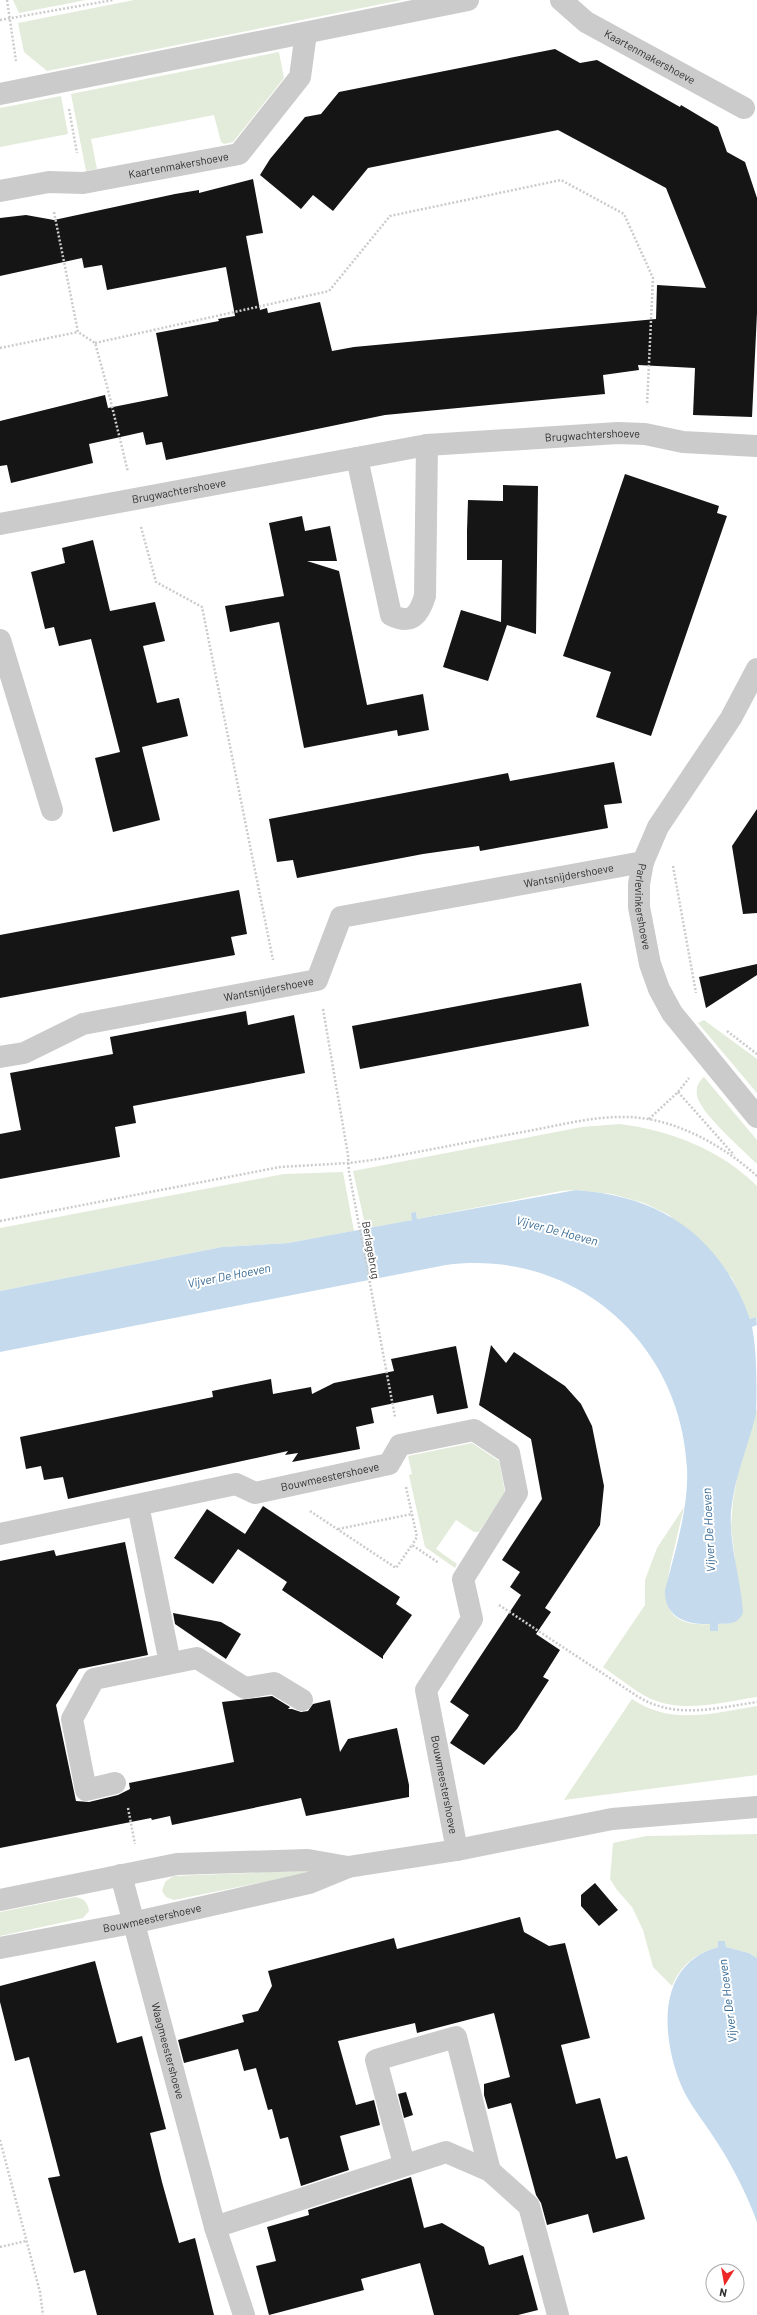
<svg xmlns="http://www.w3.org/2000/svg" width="757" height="2315" font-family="Barlow,sans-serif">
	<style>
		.green { fill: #e3ecda }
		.water { fill: #c5dbed }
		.building { fill: #151515 }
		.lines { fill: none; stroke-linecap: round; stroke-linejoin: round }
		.path { stroke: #cbcbcb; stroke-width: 2.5; stroke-dasharray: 2 2; stroke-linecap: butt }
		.street { stroke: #cbcbcb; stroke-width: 22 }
		.labels { text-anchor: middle; stroke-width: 4; stroke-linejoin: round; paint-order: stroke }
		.street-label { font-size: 11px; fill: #2e2e2e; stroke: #fff }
		.water-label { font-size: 12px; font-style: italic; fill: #376a94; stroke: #fff }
	</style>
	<rect width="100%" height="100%" fill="#fff"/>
	<!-- green -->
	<path class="green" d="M13,0H86L19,13Z
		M134,0H402L47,71L24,52L18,23Z
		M279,52L284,78L233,142L224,144L221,142L214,115L91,139L97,169L86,171L71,94Z
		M61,96L68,134L0,147V108Z
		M704,1020L757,1059V1093L698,1023Z
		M704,1077L757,1140V1164C742,1149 705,1117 698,1099C695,1090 697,1083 704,1077Z
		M619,1124C669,1130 720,1149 757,1186V1321L756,1317L750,1319L732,1278L669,1215L644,1203L612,1194L576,1190L561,1191L417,1219L416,1212L412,1220L366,1229L353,1171L582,1127Z
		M343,1172L354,1231L288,1243L222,1247L0,1291V1228L284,1174Z
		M757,1408V1697C722,1702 683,1714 649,1698C633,1690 618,1677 603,1667L645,1605V1580L657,1548L684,1507C680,1524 676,1541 672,1558C664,1595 658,1627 710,1624V1631L717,1624L731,1623L735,1559L731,1527L733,1501L738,1472Z
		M472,1443L499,1461L505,1492L479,1532H474L456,1520L436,1549L457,1564L455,1568L425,1547L409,1475L412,1474L408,1456Z
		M632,1699C671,1726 714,1713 757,1706V1775L564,1800Z
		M757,1834V1958L749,1953L726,1947L725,1941H718V1947C696,1953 681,1965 672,1986L653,1967L643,1930L632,1907L617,1890L610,1879L613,1843L646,1836Z
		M324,1870L174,1900L166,1897L162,1891L165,1882L173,1876Z
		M75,1897C83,1898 88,1902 89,1911L83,1918L0,1936V1912Z"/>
	<!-- water -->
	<path class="water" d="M576,1190C662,1196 721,1237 750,1319L756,1317L757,1325L752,1327C757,1349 757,1392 756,1414C748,1447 734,1478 731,1512C729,1546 741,1579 743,1612C739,1625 729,1623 718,1624V1631H710V1624C686,1625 664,1617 665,1590C675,1551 689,1508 687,1468C681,1341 572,1248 446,1265L0,1352V1291L222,1247L288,1243L412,1220L411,1213L416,1212L417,1219Z
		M718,1941H725L726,1947L749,1953L757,1958V2222C746,2192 731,2163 713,2136C702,2119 689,2104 681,2085C661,2036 656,1964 718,1947Z"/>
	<!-- building -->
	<path class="building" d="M555,49L580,63L597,60L680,107L681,105L718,127L727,152L745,162L757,198V313L752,417L693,415L695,368L638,365L639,370L603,375L605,394L385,415L166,460L162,442L146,445L143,432L89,444L93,463L11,483L7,465L0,466V421L105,395L108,408L168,396L156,333L219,321L218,319L235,316L226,267L107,290L102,265L84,268L82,258L0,276V218L26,215L54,220L175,194L199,190V193L253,179L263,233L246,236L260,310L267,308L268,313L320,302L332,351L354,347L656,319L657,285L706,288L666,188L558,130L368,168L333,211L313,195L301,209L260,175L270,159L305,117L321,114L339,92Z
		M625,474L719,506L717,513L727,516L651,736L596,717L611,672L563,656Z
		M503,485L538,486L536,634L507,625L488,681L443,667L461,610L501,622L502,560H467V531L468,500L503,501Z
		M302,516L305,531L330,526L337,561H307L339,571L367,705L423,694L429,730L398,736L397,730L304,748L279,622L230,632L225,606L284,596L269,523Z
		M93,540L110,611L155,602L165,641L143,646L150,674L157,703L179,698L188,736L142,747L160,820L113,832L95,758L120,752L91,639L59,646L54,627L45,629L31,572L65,563L62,548Z
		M614,762L622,803L604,805L608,828L480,851L479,846L423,854L297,878L293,860L277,862L269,819L508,773L510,781Z
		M757,809V913L743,914L732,846Z
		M239,890L247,934L231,937L235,955L0,998V935Z
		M757,964V975L706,1008L699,977Z
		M581,983L589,1026L360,1069L352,1026Z
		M246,1011L248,1025L294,1015L305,1073L133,1106L136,1123L115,1127L120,1157L0,1179V1134L21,1130L10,1073L113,1054L110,1037Z
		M491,1345L506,1363L514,1352L565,1386L581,1404L592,1426L604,1486L600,1525L545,1608L551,1612L536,1634L560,1650L543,1677L549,1680L517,1729L484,1765L450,1743L469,1715L450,1702L521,1595L510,1587L520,1572L502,1560L542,1499L531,1439L479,1405Z
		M456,1346L468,1408L437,1414L433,1395L371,1408L374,1423L356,1427L360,1449L292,1462L298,1453L285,1455L288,1451L68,1499L63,1477L44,1480L41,1466L26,1469L20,1437L213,1397L212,1391L271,1379L273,1394L311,1387L312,1394L334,1383L394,1371L391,1359Z
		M263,1506L400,1597L396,1604L412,1615L383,1656V1659L282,1590L287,1582L238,1549L213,1584L174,1558L207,1509L245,1534Z
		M125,1542L148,1655L79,1669L56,1705L76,1801L89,1802L118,1795L130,1789L129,1783L234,1762L222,1702L272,1696L290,1707L288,1709H292L301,1712L308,1711L313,1704L330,1700L340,1752L348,1739L397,1728L409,1785V1797L306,1816L301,1798L172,1825L170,1816L152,1820L151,1818L0,1848V1561L54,1550L56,1556Z
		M173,1613L221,1622L241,1634L226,1659L175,1624Z
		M595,1883L618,1910L599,1926L581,1906V1895Z
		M520,1917L524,1932L549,1946L565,1943L590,2038L561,2045L576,2104L600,2098L616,2159L627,2156L645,2219L593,2233L588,2214L547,2225L541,2203L536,2195L511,2103L488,2109L484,2095V2084L510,2077L494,2013L417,2033L415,2023L338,2041L356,2105L374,2100L380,2125L340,2136L349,2170L301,2186L288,2137L280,2139L272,2109L268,2110L256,2068L244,2071L238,2049L184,2063L178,2040L244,2022L242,2015L258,2011L272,1986L268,1971L394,1938L397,1949Z
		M95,1961L117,2043L142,2036L166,2129L150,2133L162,2182L179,2243L195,2238L214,2315H97L85,2270L74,2273L48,2178L60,2176L29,2057L15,2061L0,2002V1986Z
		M406,2092L413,2115L404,2118L398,2094Z
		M411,2177L424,2228L442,2223L484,2247L489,2265L523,2255L538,2310L518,2315H434L420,2263L361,2279L364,2290L269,2315L256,2266L276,2261L267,2227L309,2215L308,2210Z"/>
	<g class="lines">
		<!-- path -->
		<path class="path" d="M7,0L16,61
			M0,20L113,0
			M69,109L77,153
			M54,212L78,332L95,343L107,386L128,472
			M95,343L329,291L390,216L561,180L624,214L653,278L647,405
			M0,348L78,332
			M141,527L156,582L202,607L273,960
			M673,866L696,993
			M323,1009L348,1155L349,1172L395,1417
			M727,1031L757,1054
			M678,1092L734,1155
			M649,1119L678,1092L689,1078
			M0,1221L280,1167L349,1163L379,1159C429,1150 479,1140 528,1131C567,1124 608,1112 648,1119C688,1126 727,1149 757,1176
			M406,1487L417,1537L412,1545
			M310,1511L396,1568L412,1545L439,1563
			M338,1529L412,1514
			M499,1605L637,1696C675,1720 716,1708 757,1702
			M128,1808L135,1844
			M0,2140L40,2292L43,2315
			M0,2247L26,2241"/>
		<!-- street -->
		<g class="street">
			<path id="s1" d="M561,0L586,22L744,108"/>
			<path d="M0,94L468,0"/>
			<path id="s2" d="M0,191L49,182L83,183L239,154L300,77L306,33"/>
			<path d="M357,458L391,615C412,625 419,615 425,596L427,445"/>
			<path id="s3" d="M0,524L427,445L618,433L645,434L683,442L757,446"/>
			<path d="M0,640L52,810"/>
			<path id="s4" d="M757,669L731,718L658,827L643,862L639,884V907L650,964L659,989L672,1013L757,1117"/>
			<path id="s5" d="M0,1057L24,1053L83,1024L317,980L341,917L643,862"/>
			<path d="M138,1505L170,1663"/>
			<path id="s6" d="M0,1534L236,1484L255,1493L389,1464L400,1445L474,1430L509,1453L517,1493L463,1579L472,1619L426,1690L457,1850"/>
			<path d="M115,1783L86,1790L72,1719L94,1679L197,1658L245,1688L274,1683L302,1700"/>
			<path id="s7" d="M121,1875L215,2227L244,2315"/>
			<path d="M0,1900L177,1864L308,1860L348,1867"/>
			<path id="s8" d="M0,1948L132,1923L309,1883L348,1867L457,1850L612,1819L757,1807"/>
			<path d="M404,2164L376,2060L456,2037L490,2171"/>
			<path d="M215,2227L446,2152L490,2171L529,2206L558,2315"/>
		</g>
	</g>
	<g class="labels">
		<!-- street labels -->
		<g class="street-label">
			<text dy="4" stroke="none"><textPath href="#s1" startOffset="106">Kaartenmakershoeve</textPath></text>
			<text dy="4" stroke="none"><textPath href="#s2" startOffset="181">Kaartenmakershoeve</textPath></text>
			<text dy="4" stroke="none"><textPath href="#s3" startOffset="600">Brugwachtershoeve</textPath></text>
			<text dy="4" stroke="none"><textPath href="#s3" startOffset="182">Brugwachtershoeve</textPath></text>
			<text dy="4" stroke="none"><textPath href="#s5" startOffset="627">Wantsnijdershoeve</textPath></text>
			<text dy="4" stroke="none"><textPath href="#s4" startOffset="270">Parlevinkershoeve</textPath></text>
			<text dy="4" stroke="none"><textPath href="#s5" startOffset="279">Wantsnijdershoeve</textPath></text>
			<text transform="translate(371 1250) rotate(80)" y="4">Berlagebrug</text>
			<text dy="4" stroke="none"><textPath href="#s6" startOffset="339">Bouwmeestershoeve</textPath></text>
			<text dy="4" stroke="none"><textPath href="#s6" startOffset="903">Bouwmeestershoeve</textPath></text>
			<text dy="4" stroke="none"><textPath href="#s8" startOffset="155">Bouwmeestershoeve</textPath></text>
			<text dy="4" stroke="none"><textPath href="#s7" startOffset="182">Waagmeestershoeve</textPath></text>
		</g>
		<!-- water labels -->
		<g class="water-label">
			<text transform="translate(557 1231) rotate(15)" y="4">Vijver De Hoeven</text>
			<text transform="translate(229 1276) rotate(-11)" y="4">Vijver De Hoeven</text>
			<text transform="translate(709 1530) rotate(-93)" y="4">Vijver De Hoeven</text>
			<text transform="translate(728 2001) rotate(-97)" y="4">Vijver De Hoeven</text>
		</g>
	</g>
	<!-- north arrow -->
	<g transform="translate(725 2283) rotate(191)"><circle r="19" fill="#ffffff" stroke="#ababab"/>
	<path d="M0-3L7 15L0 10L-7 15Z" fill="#ef2626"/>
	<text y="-6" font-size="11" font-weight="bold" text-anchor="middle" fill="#2e2e2e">N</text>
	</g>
</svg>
